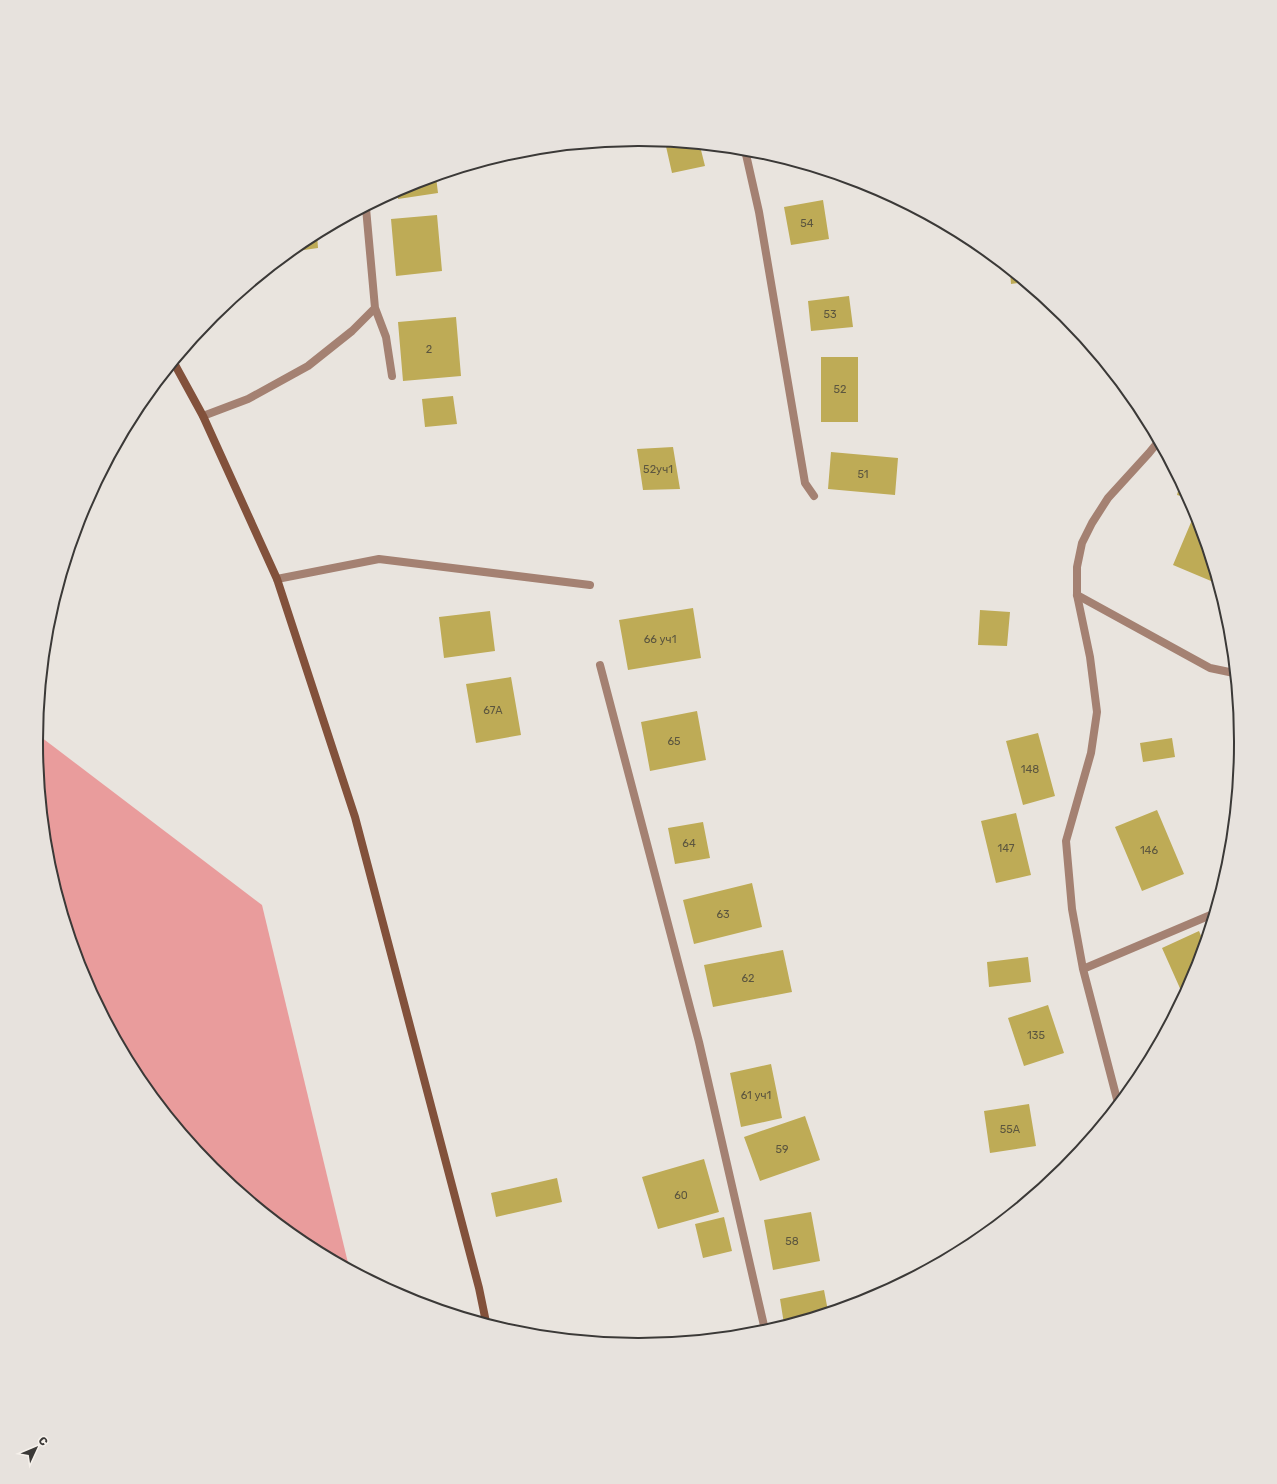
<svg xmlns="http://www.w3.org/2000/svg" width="1277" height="1484" font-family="Rubik,sans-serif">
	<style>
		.green { fill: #e99c9c }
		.building { fill: #beab56 }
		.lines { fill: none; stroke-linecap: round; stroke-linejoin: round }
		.lane { stroke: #a48172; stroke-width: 8 }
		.street { stroke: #a48172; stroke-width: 8 }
		.secondary { stroke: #82513b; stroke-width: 8 }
		.labels { text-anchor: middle; stroke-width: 3; stroke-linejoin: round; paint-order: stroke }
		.number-label { font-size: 11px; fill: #5c563f }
		.rim { fill: none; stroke: #3b3937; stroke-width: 2 }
	</style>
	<rect width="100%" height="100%" fill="#e9e4de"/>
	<!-- green -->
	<path class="green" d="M37,734L262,905L349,1267L304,1243L212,1168L137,1077L82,972L48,859L36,742Z"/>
	<!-- building -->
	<path class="building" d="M665,142L700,146L705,166L672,173Z
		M436,177L438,193L398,199L397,191L408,185Z
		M823,200L829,239L791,245L784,207Z
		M437,215L442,271L396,276L391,219Z
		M317,234L318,248L290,252L304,241Z
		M1010,271L1024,282L1011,284Z
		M849,296L853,327L811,331L808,301Z
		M456,317L461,376L403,381L398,322Z
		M821,357H858V422H821Z
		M453,396L457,424L425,427L422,399Z
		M673,447L680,489L643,490L637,449Z
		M831,452L898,458L895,495L828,489Z
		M1180,483L1188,498L1177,495Z
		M1192,520L1199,523L1214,574L1211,581L1173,565Z
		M693,608L701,658L628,670L619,620Z
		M980,610L1010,612L1007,646L978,645Z
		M490,611L495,651L444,658L439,617Z
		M511,677L521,735L476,743L466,684Z
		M697,711L706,760L650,771L641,722Z
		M1038,733L1055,796L1023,805L1006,741Z
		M1172,738L1175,757L1143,762L1140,743Z
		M1157,810L1184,874L1142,891L1115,827Z
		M1016,813L1031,875L996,883L981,821Z
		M703,822L710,858L675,864L668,828Z
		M752,883L762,927L694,944L683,900Z
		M1199,931L1204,943L1195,973L1183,995L1162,948Z
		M783,950L792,992L713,1007L704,965Z
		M1028,957L1031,982L989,987L987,962Z
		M1048,1005L1064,1053L1024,1066L1008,1018Z
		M771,1064L782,1118L741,1127L730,1073Z
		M1029,1104L1036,1146L990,1153L984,1111Z
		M805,1116L820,1160L760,1181L744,1137Z
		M704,1159L719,1212L658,1229L642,1177Z
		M557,1178L562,1202L496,1217L491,1193Z
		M811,1212L820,1261L773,1270L764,1220Z
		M724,1217L732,1251L703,1258L695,1224Z
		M824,1290L828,1311L784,1324L780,1299Z"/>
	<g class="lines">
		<!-- lane -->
		<path class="lane" d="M277,579L379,559L590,585
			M1077,595L1210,668L1234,673"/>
		<!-- street -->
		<path class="street" d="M745,150L759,212L805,483L814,496
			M366,208L375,308L386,337L392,376
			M203,416L248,399L308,366L352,331L375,308
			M600,665L699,1042L765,1330
			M1083,969L1213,914
			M1118,1103L1083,969L1072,909L1066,841L1091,753L1097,712L1090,657L1077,595V567L1082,543L1092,523L1108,498L1149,453L1158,442"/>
		<!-- secondary -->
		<path class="secondary" d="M174,363L203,416L277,579L355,817L479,1288L486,1322"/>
	</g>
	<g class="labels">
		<!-- number labels -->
		<g class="number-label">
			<text x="807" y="227">54</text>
			<text x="830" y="318">53</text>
			<text x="429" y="353">2</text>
			<text x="840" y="393">52</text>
			<text x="658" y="473">52уч1</text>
			<text x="863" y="478">51</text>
			<text x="660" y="643">66 уч1</text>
			<text x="493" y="714">67А</text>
			<text x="674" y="745">65</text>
			<text x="1030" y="773">148</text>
			<text x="689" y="847">64</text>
			<text x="1006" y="852">147</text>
			<text x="1149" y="854">146</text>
			<text x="723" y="918">63</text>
			<text x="748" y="982">62</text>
			<text x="1036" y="1039">135</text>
			<text x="756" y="1099">61 уч1</text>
			<text x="1010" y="1133">55А</text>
			<text x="782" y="1153">59</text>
			<text x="681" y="1199">60</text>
			<text x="792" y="1245">58</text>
		</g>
	</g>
	<!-- crop -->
	<path d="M0 0H1277V1484H0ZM638 146H639A595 595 0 0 1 1234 741V743A595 595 0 0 1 639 1338H638A595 595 0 0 1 43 743V741A595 595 0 0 1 638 146Z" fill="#e7e2dd" fill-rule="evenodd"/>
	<path class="rim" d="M638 146H639A595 595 0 0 1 1234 741V743A595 595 0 0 1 639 1338H638A595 595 0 0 1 43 743V741A595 595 0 0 1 638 146Z"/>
	<!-- north arrow -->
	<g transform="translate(36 1448) rotate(46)" stroke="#f6f1eb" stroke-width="3" paint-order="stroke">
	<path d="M0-3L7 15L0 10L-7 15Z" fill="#3b3937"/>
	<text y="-6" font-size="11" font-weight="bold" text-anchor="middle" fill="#3b3937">С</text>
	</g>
</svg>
